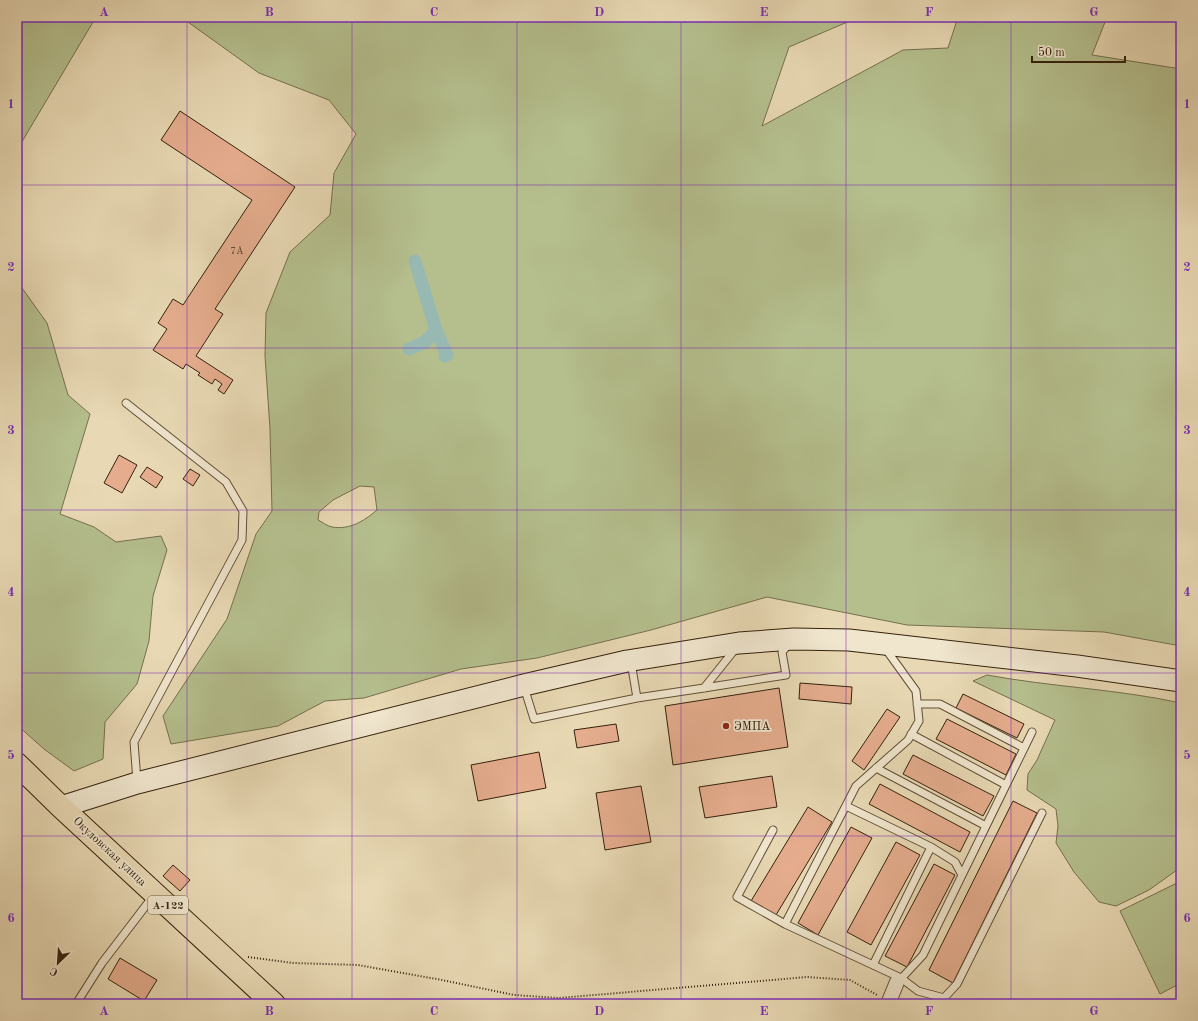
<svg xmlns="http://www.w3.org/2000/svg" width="1198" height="1021" font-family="'Old Standard TT',serif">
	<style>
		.green { fill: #b5bf8e; stroke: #75704d; fill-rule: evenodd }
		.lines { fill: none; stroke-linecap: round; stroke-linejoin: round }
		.canal { stroke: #98b9b2; stroke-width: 13 }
		.building { fill: #e5ad8e; stroke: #35210c }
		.service-casing { stroke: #624f36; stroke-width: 9 }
		.minor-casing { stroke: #624f36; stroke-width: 16 }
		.secondary-casing { stroke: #35210c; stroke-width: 23 }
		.primary-casing { stroke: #35210c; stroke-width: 24 }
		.path { stroke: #35210c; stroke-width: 2; stroke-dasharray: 1 2; stroke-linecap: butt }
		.service { stroke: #f0e6ce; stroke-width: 7 }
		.minor { stroke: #f0e6ce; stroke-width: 14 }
		.secondary { stroke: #f0e6ce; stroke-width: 21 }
		.primary { stroke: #e8d9b4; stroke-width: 22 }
		.grid { fill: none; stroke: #7b2cbf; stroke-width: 1; stroke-opacity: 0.55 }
		.poi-dot { fill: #8f2418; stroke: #f0e6ce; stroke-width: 1.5 }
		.labels { text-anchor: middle; stroke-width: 3.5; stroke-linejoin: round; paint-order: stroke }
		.number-label { font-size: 10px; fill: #61442c }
		.shield { fill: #f0e6ce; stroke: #6d5c46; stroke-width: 1 }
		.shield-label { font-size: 11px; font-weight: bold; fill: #35210c }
		.poi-label { font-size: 12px; fill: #35210c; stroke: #f0e6ce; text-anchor: start }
		.street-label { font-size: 12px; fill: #35210c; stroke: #f0e6ce }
		.neatline { fill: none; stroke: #7b2cbf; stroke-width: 1.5 }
		.grid-label { font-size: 13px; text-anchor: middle; font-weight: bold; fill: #7b2cbf }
	</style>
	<rect width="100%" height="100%" fill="#e8d9b4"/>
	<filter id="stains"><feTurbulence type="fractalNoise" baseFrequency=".005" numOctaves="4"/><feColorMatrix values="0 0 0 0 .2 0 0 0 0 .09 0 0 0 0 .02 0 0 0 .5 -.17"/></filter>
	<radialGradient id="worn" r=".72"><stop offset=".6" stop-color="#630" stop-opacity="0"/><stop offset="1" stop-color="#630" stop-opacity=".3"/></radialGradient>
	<!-- green -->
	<path class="green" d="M17,17H96L17,150Z
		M181,17H859L789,47L762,126L903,50L948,48L958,17H1107L1092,55L1181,69V646L1104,632L907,625L767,597L651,630L537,658L461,669L364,698L325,701L278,726L171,744L163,716L227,619L256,534L272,511L270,429L265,356L266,313L290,252L330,215L334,173L356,134L329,100L259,73ZM360,486L374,487L377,510C364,521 350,530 332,527C327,526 322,522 318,520L319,512L333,500Z
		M17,281L47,323L68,395L90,414L60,514L94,527L116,542L161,536L167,550L153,596L149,641L137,684L105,722L103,759L74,771L44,749L17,725Z
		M987,675C1052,687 1117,689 1181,703V867L1149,890L1116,906L1099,902L1074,872L1056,843L1058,826L1056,809L1027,790L1028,774L1037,760L1055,720L973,681Z
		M1181,881V983L1160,994L1120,911Z"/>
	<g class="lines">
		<!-- canal -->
		<path class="canal" d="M436,330L447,355L445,356
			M409,349L425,342L436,330L415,261"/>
	</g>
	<!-- building -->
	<path class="building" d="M180,111L295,187L215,309L223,314L196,356L233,380L224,394L218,390L222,384L215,379L212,384L198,375L200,373L186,364L183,369L153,350L167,329L158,323L173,299L183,305L252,200L161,140Z
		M119,455L137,465L122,493L104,483Z
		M147,467L163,477L156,488L140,477Z
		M190,469L200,475L193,486L183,479Z
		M800,683L852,687L851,704L799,699Z
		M779,688L788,747L673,765L665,706Z
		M963,694L1024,724L1017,738L956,708Z
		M887,709L900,717L864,770L852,761Z
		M947,719L1016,754L1006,775L936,739Z
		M616,724L619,741L577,748L574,730Z
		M539,752L546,788L478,801L471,765Z
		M913,755L994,796L983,816L903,774Z
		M772,776L777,807L705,818L699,787Z
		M880,784L970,832L960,852L869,804Z
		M641,786L651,842L605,850L596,793Z
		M1013,801L1037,813L953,983L929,970Z
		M808,807L832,822L776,915L751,901Z
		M851,827L872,838L818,935L798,923Z
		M896,842L920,855L871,945L847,932Z
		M934,864L955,875L907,967L885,956Z
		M173,865L190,880L180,891L163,876Z
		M120,958L157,980L144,1001L108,979Z"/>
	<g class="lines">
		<!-- service casing -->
		<g class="service-casing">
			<path id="service" d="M126,403L226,482L243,511L242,540L134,742L137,781
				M885,648L916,691L919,721L908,740L856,786L785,924L901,978L918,991L944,998L957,984L1042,813
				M524,687L534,719L637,698L631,662
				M704,688L736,648
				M637,698L704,688L786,675L782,652L789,644
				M917,704H940L1024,748
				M911,734L1006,785
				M876,768L986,826
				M846,806L931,847L873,965
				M773,830L737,897L785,924
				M931,847L955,862L962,875
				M899,981L923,955L1032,732
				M76,1004L102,963L154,895"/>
		</g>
		<!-- minor casing -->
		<g class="minor-casing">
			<path id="minor" d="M888,1004L897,982"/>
		</g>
		<!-- secondary casing -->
		<g class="secondary-casing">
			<path id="secondary" d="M61,807L137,783L524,685L627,661L739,643L794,639L849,640L1077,666L1181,681"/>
		</g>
		<!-- primary casing -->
		<g class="primary-casing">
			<path id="primary" d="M17,764L61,807L274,1004"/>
		</g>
		<!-- path -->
		<path class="path" d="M248,957L293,963L358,965L442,980L514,995L559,998L807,977L850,980L877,995"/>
		<!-- service -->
		<use href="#service" class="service"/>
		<!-- minor -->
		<use href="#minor" class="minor"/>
		<!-- secondary -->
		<use href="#secondary" class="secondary"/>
		<!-- primary -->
		<use href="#primary" class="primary"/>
	</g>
	<!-- grid -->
	<path class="grid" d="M187,17V1004M352,17V1004M517,17V1004M681,17V1004M846,17V1004M1011,17V1004M17,185H1181M17,348H1181M17,510H1181M17,673H1181M17,836H1181"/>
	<!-- markers -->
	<circle class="poi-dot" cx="726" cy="726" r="4"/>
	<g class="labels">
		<!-- number labels -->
		<g class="number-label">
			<text x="237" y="254">7А</text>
		</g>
		<!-- shield labels -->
		<rect class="shield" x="148" y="896" width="40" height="18" rx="3"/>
		<g class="shield-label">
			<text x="168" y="909">А-122</text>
		</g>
		<!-- poi labels -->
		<g class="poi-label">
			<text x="734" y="730">ЭМПА</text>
		</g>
		<!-- street labels -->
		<g class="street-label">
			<text transform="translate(110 851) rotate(43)" y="4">Окуловская улица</text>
		</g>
	</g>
	<!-- margin -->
	<rect width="1198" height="1021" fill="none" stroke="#e8d9b4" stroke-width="44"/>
	<!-- north arrow -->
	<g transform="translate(58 963) rotate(205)" stroke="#f0e6ce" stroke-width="3" paint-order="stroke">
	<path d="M0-3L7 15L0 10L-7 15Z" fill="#35210c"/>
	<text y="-6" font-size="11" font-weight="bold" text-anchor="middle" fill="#35210c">С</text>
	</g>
	<!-- scale -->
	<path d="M1032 56v6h93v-6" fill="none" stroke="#35210c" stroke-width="2"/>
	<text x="1038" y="56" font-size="12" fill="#35210c" stroke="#f0e6ce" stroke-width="3" paint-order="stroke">50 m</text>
	<rect x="22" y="22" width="1154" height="977" class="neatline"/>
	<g class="grid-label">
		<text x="104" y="16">A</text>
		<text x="269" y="16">B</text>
		<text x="434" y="16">C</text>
		<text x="599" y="16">D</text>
		<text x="764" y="16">E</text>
		<text x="929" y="16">F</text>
		<text x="1094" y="16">G</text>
		<text x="11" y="108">1</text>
		<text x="1187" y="108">1</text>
		<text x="11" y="271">2</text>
		<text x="1187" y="271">2</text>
		<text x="11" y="434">3</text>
		<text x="1187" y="434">3</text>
		<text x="11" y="596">4</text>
		<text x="1187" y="596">4</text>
		<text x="11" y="759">5</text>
		<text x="1187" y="759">5</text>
		<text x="11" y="922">6</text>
		<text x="1187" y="922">6</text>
		<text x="104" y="1015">A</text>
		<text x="269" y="1015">B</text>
		<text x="434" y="1015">C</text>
		<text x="599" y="1015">D</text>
		<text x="764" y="1015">E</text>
		<text x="929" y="1015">F</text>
		<text x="1094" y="1015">G</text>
	</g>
	<rect width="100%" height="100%" filter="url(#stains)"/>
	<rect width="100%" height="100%" fill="url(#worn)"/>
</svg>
